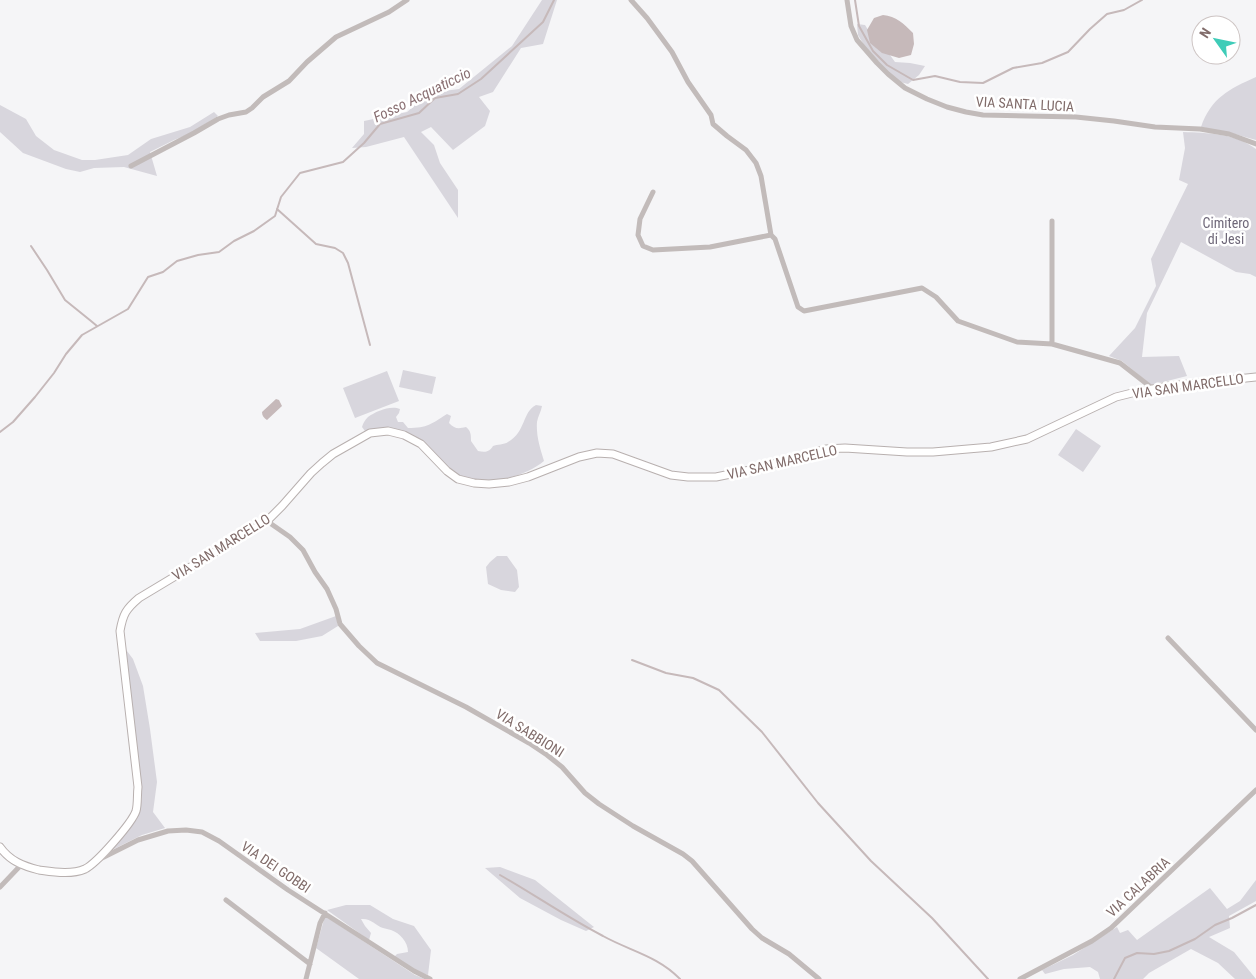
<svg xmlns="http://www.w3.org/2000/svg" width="1256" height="979" font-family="'Roboto Condensed',sans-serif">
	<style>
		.green { fill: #d8d6dd }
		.water { fill: #c6b9ba }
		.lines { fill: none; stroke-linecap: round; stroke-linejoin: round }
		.stream { stroke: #c6b9ba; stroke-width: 2 }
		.secondary-casing { stroke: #b8b0af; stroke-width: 9 }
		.street { stroke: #c2bbba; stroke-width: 5 }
		.secondary { stroke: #fff; stroke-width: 7 }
		.labels { text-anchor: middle; stroke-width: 5; stroke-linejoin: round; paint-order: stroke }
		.street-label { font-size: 14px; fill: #816c6a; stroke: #fff }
		.park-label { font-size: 14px; fill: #6f6879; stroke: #fff }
		.water-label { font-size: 15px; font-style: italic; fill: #8a7073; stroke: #fff }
	</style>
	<rect width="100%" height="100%" fill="#f5f5f7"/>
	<!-- green -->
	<path class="green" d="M542,0H557L543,44L521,48L493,92L479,97L490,111L485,126L453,150L431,127L421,132L434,145L440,163L458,190V218L404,137L366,147L352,148L364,134V121L407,112L429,93L459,89L512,46Z
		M857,24L865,25L872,36L890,55L895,62L910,63L925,66L919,75L908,84L900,82L889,74L864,45L858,35Z
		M1256,77V140L1231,133L1201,127C1211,98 1229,89 1256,77Z
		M0,105L26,119L36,136L54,150L82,160H95L128,155L151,139L190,127L214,112L218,116L189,134L174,140L150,152L157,176L124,167L94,168L80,172L66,169L23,153L0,132Z
		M1183,132C1207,133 1235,133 1256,149V277L1250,274L1236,272L1181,242L1147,313L1142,357L1179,356L1187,376L1151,385L1122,361L1109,356L1135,328L1156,286L1151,259L1188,184L1179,180L1185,148Z
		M403,370L436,377L432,394L399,387Z
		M387,371L399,401L355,418L343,388Z
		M536,405L542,406C541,412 538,416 537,422C536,436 540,448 544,461C523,479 478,488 453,473C445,468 434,454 426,446C422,442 394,429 388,429C381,429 372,430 365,431L362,427C363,423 365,420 368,417C376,411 391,405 400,409L399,413L396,417L398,422H403L408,428C428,428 431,424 447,414L451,416L449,423C455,429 458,429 466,427C471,431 471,435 471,441L478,451C484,452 489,453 493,446C497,444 504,445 508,442C526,432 522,412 536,405Z
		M1076,429L1101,446L1083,472L1058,455Z
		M497,556H507L517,570L519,587L515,592L501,590L488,584L486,567L490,562Z
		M336,616L338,626L322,636L296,641H260L255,633L300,629Z
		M124,647L133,659L143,686L150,729L157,782L153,812L165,828L142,835L108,852L137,819L142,798Z
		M500,867L535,880L594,927L586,931L561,920L520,898L485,868Z
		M1256,880V901L1229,916L1230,928L1209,937L1234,952L1256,979H1235L1218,963L1191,949L1149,973L1143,979H1100L1098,972L1090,967L1064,969L1045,974L1042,970L1073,955L1117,927L1120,933L1128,930L1137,940L1210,888L1227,909L1240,901Z
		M346,905H370L393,919L414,926L431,950L428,975L415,971L394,957L397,954L408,952C408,942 400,933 391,930C388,929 386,929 383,928C375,925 371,918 361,919L365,926L371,933L369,940L327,910Z
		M325,916L415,975L425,979H359L316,948Z"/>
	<!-- water -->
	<path class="water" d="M883,15C896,16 904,24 913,33L914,44L911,55L899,58L882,53L870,43L867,30L874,18Z
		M276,399L279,400L282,406L267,420C264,418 262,416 262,412Z"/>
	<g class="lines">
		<!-- stream -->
		<path class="stream" d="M855,0L859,26L873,51L887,65L913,80L935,76L960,82L983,83L1013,68L1042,63L1068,52L1090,29L1107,14L1124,10L1142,0
			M277,209L316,244L335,248L343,253L348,263L370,345
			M31,246L47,270L65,300L91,321L97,326
			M0,432L13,422L35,397L54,373L66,354L82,335L128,309L148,277L163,272L177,261L198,255L219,252L234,241L254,231L275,216L281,197L300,173L343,162L364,143L380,124L419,113L435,98L458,94L481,79L543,22L554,0
			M632,660L666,673L693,678L719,690L762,732L818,803L871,861L932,918L988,979
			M500,875C535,895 568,918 603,936C630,951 658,956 680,979
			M1114,979L1125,958L1137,953L1154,954L1169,951L1195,939L1215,925L1232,918L1256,905"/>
		<!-- secondary casing -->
		<g class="secondary-casing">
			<path id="secondary" d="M0,847C10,861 23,866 39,870C54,872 71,875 85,869C97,863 132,823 136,811C138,804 137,795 138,787L120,631C123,614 126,609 139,598L267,521L282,506L311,473L322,463L333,454L370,433L388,431L404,435L421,444L447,471L458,479L474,483L489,484L509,482L528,477L579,457L597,453L613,454L671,475L688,477H716L755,469L826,449L845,448L907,452H933L991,447L1027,439L1116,397L1136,392L1169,386L1256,377"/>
		</g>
		<!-- street -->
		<path class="street" d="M631,0L647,18L672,52L688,82L711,115L713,124L727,136L746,150L756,163L761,176L771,235
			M847,0L851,26L857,40L877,63L888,74L905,88L927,99L947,107L966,112L983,115L1076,117L1114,121L1155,127L1200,129L1229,134L1256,144
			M131,166L194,133L218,119L229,115L246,112L252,108L263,97L289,81L307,62L336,37L389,12L407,0
			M653,192L640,219L638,235L643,246L653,250L710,247L771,235L775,239L798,307L804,311L922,288L936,297L958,321L1017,342L1052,344
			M1052,221V344L1120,363L1152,388
			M267,521L290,537L303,550L315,572L327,589L336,609L340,624L359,646L377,663L466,707L529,743L547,755L562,767L585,793L599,804L633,826L683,854L692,861L752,929L762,938L789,954L819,979
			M1168,638L1256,730
			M100,859L138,840L168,831L186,830L202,832L219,841L288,890L414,971L430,979
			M0,887L21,865
			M226,900L310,964
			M306,979L320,923L325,913
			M1020,979L1092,941L1111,928L1256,790"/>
		<!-- secondary -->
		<use href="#secondary" class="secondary"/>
	</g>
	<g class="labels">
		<!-- street labels -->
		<g class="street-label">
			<text transform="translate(1025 104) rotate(3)" y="5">VIA SANTA LUCIA</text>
			<text transform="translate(1188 386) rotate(-8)" y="5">VIA SAN MARCELLO</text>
			<text transform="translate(782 462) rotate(-13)" y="5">VIA SAN MARCELLO</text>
			<text transform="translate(221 547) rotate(-32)" y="5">VIA SAN MARCELLO</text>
			<text transform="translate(530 733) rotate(32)" y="5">VIA SABBIONI</text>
			<text transform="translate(276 867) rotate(34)" y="5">VIA DEI GOBBI</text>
			<text transform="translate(1138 887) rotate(-43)" y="5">VIA CALABRIA</text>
		</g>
		<!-- park labels -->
		<g class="park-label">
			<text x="1226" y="228">Cimitero<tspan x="1226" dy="16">di Jesi</tspan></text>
		</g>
		<!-- water labels -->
		<g class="water-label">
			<text transform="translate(422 95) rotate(-26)" y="5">Fosso Acquaticcio</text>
		</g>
	</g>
	<!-- north arrow -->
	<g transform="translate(1216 40) rotate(303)"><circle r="24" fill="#ffffff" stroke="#cdc4c3"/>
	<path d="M0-4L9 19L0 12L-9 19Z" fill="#3fccb8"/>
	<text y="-8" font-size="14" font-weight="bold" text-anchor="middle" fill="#816c6a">N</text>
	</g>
</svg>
